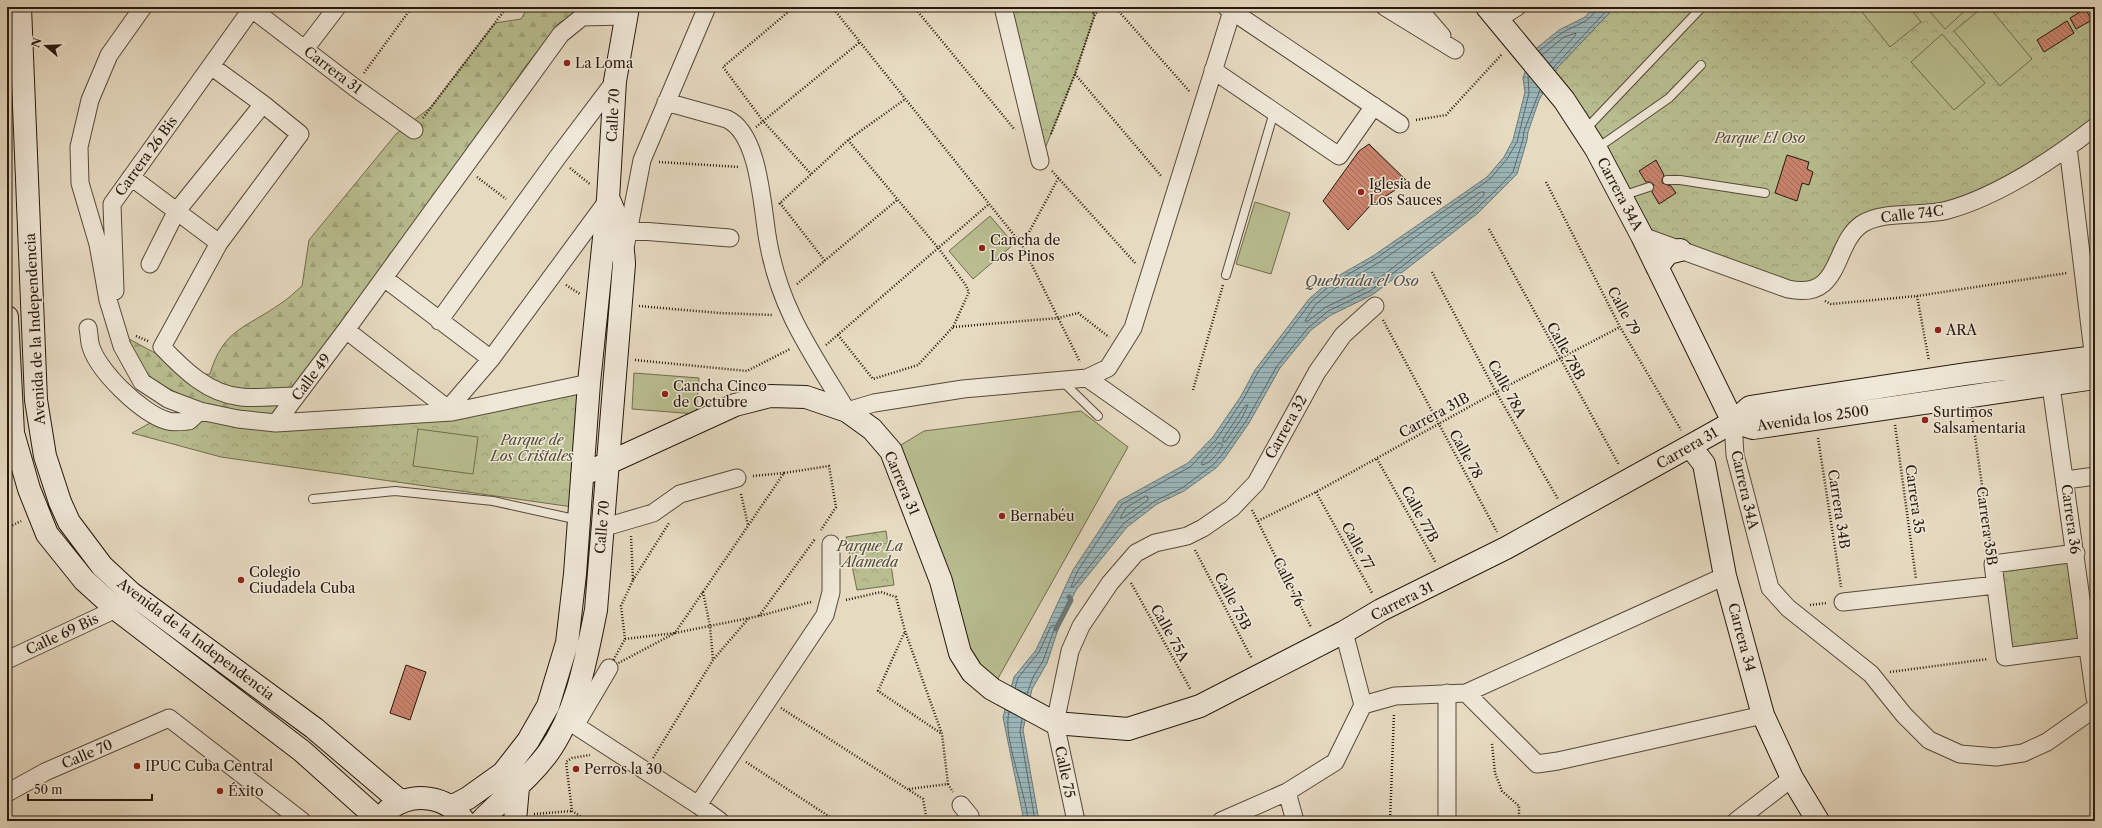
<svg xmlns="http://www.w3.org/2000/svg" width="2102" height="828" font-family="'Libre Caslon Text',serif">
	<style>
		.forest { fill: url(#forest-firs); stroke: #706c4e }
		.park { fill: url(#park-crowns); stroke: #706c4e }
		.garden { fill: #b9be90; stroke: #706c4e }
		.water { fill: url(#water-rules); stroke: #6c7877 }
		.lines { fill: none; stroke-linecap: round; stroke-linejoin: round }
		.shore { stroke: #606865; stroke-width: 1 }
		.stream { stroke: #6c7877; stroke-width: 5 }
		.building { fill: url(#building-back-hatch); stroke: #26190d }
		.lane-casing { stroke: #56493a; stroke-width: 10 }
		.street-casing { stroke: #56493a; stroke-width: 19 }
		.secondary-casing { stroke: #26190d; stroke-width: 24 }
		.path { stroke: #26190d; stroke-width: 2.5; stroke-dasharray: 1 2; stroke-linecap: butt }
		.lane { stroke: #efe7d7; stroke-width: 8 }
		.street { stroke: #efe7d7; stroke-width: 17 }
		.secondary { stroke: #efe7d7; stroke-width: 22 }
		.poi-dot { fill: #8f2418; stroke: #efe7d7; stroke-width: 1.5 }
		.labels { text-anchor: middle; stroke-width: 3; stroke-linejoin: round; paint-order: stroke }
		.poi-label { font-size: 14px; fill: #26190d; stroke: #efe7d7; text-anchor: start }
		.street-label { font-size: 14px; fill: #26190d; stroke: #efe7d7 }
		.park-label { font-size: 14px; font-style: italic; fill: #524b34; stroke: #efe7d7 }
		.water-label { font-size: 15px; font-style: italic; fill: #4f514b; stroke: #efe7d7 }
	</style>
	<defs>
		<pattern id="forest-firs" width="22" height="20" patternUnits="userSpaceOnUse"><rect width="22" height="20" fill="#b9be90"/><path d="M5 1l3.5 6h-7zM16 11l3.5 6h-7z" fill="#9fa37b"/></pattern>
		<pattern id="park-crowns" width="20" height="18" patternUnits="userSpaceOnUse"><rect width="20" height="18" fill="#b9be90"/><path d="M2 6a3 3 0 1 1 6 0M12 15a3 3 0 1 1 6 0" fill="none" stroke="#9fa37b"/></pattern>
		<pattern id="water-rules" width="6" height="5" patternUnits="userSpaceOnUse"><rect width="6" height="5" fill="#9bb8bd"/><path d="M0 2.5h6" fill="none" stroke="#7e9598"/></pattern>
		<pattern id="building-back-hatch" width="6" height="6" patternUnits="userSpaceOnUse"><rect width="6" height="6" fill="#cb856e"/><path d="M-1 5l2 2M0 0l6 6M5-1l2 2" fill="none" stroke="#a56c59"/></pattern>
	</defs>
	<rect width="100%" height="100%" fill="#e6dac1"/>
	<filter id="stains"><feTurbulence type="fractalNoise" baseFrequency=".005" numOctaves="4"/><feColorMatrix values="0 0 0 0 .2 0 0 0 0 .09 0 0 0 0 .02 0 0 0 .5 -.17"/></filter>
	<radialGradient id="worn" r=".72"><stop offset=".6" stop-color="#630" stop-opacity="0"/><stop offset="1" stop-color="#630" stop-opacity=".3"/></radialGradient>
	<!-- forest -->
	<path class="forest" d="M528,7H586L559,23L522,71L468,154L394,249L308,370L273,415L225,416L147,378L131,363L129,339L155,353L179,376L210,374C223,329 246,328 280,304C288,299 295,292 302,286L309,240L396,134L431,107L495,23L521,19Z"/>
	<!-- park -->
	<path class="park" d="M1003,7H1086L1095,14L1075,74L1040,161Z
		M1615,7H2095V127L1995,191L1875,218L1808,290L1642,236L1549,82L1557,68Z
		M589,383L580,508L221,457L132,433L161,417L200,411L238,419L452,412Z
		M886,531L894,585L857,590L846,537Z
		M2076,553L2088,646L2005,657L1993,564Z"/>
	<!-- garden -->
	<path class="garden" d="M1858,7H1909L1921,22L1890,47Z
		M1926,7H1969L1945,29Z
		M1983,7H1989L2032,59L2000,86L1954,31Z
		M1942,34L1985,83L1954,110L1911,62Z
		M1255,202L1290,213L1271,274L1236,264Z
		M990,216L1014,244L973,279L949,251Z
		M634,373L699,378L696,414L632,409Z
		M1081,411L1128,447L992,689L972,672L891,451L924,431Z
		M418,429L478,437L473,474L413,466Z"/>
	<!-- water -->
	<path class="water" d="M1594,7H1615L1557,68L1539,100L1528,132L1527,140L1517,174L1478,213L1400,274L1372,295L1331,315L1311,330L1280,368L1249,423L1224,459L1216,468L1184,491L1157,504L1127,527L1076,590L1060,623L1047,663L1032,689L1023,730L1039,821H1024L1003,717L1014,677L1036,650L1073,570L1119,501L1188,463L1213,437L1241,396L1255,370L1309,299L1331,280L1373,256L1487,177L1504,157L1513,140L1525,92L1523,78L1533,51L1559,30L1585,17Z"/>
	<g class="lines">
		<!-- shore -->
		<path class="shore" d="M1539,51C1547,45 1554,38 1562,33C1572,26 1595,21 1596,7
			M1542,55L1564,37L1576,33L1575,36L1549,64
			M1553,68L1610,7
			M1528,76L1529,93L1517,142L1507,159L1490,179L1375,259L1333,283L1312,301L1258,372L1244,398L1216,440L1190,467L1122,504L1077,572L1071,587L1074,586L1124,523L1155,501L1182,488L1213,465L1221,456L1246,421L1277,366L1308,328L1328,311L1370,291L1475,210L1498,188L1513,172L1523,139L1524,131L1540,90
			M1481,192H1484V195L1472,206L1368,287L1326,307L1308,321H1305L1315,305L1336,288L1378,263Z
			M1248,405L1242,418L1226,441L1223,442V439L1245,406Z
			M1219,443L1223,445C1218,453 1211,463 1202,465V462Z
			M1146,496L1148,497V500L1123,518H1120L1126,508Z
			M1015,688L1018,678L1039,652L1051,626L1054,625L1055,627L1043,661L1033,677L1027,694
			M1009,712C1002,736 1026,792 1028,821
			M1022,719L1020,731L1035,821"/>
		<!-- stream -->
		<path class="stream" d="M1056,629L1071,600L1069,597"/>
	</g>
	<!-- building -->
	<path class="building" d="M2085,9L2092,20L2076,29L2070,18Z
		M2067,21L2074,33L2044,52L2037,40Z
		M1369,144L1408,182L1370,206L1348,230L1323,201L1359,151Z
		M1787,155L1809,162L1807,169L1813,172L1809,185L1802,183L1797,201L1775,193Z
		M1656,160L1664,175L1662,180V183L1671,186L1676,193L1659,204L1652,192L1654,185L1650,182H1646L1639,171Z
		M406,665L426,672L410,720L390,713Z"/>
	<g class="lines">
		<!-- lane casing -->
		<g class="lane-casing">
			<path id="lane" d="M1585,130L1702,7
				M1596,149L1669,98L1701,65
				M1667,180H1680L1765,193
				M1622,196L1649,187
				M1226,275L1274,112
				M1062,381L1098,416
				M313,499L395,491L493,501L579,520"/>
		</g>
		<!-- street casing -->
		<g class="street-casing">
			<path id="street" d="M143,7L109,55L90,100L79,147L80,183L98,244L108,300L122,346L142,382L168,399L200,411L238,419L276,423L452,412L589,383
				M1003,7L1040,161
				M1226,7L1400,124
				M1385,7L1455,50
				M1417,7L1442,36
				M252,9L354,87L414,130
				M1498,19L1517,7
				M305,49L337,7
				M211,66L263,104L300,134L219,243L162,347C183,369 208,394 241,397C259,399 278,396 296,396
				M1213,70L1339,156L1374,106
				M666,102L727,119C760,134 762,209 768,241C780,310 812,353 847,411L874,403L963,389L1087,378L1108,368L1133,328L1232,11
				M2068,147L2095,368
				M131,177L219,243
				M629,230L730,238
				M1642,236L1788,289C1843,301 1832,244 1862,224C1884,210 1922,217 1948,210C1998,196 2054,159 2095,127
				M625,248L642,160L707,7
				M150,264L176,212L263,104
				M384,278L491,359
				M115,291L112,204L253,7
				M439,321L557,158L615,81
				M88,328C89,332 89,338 90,343C95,369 142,414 168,421C174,423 183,421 189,421L200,411
				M346,330L452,412
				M2049,372L2095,698
				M1087,378L1171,437
				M448,409L491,359L608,200
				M1733,422L1735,455L1770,588L1788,608L1871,674L1904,715L1929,740L1960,754L1996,757L2023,753L2047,742L2095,708
				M276,423L346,330L561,34L582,17L625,16
				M2066,480L2095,476
				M602,528L653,513L680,494L737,478
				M2076,553L1993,564L2005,657L2088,646
				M1843,602L1996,585
				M7,660L116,609
				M1466,693L1537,764L1558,761L1763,715
				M1363,705L1395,696L1466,693L1725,576
				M567,720L698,805L720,821
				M576,724L609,668
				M1287,792L1295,821
				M7,793L45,772L169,718L302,821
				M698,805L825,615L831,592V544
				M961,805L970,816L971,821
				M1076,821L1055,723L1070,651L1081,626L1110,583L1136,553L1155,543L1187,536L1203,528L1232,508L1256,483L1317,372L1343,335L1375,306
				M1221,821L1287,792L1335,762L1363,705L1344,632
				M1447,821V693
				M1736,821L1792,778"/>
		</g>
		<!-- secondary casing -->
		<g class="secondary-casing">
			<path id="secondary" d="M20,7L36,400L45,456L60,502L69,522L102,566L131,593L314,728L401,802
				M1487,7L1564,100L1596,149L1642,236L1733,422
				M1657,267L1668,253L1680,250
				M7,317L13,433L29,489L47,534L84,580L116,609L302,751L379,820
				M1733,422L1753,428L2095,378
				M1690,446L1704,464L1725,576L1763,715L1792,778L1818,821
				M582,475L735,405L770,396L806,397L847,411L872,429L891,451L941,581L960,653L972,672L992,689L1055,723L1128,729L1200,706L1344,632L1381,610L1506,548L1690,446L1733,422L1750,407L1966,374L2095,357
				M451,807L468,798L503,773L528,741L548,706L567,643L575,574L589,383L608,199L615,81L628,7
				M388,810C412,791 447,795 464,821
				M481,821C503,798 529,779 548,753C577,712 586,659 596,610L624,264C623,242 620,222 610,202
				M515,821L518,787"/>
		</g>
		<!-- path -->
		<path class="path" d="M794,7L723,67L763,121L811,174
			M832,7L1022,245L1080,362
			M914,7L1015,130
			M1086,7L1095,14
			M1115,7L1190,92
			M364,73L412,7
			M1075,74L1162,177
			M423,118L507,7
			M1416,120L1446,115L1502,54
			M756,127L860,42
			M1051,134L1075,74L1095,14L1104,7
			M659,162L739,167
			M570,168L591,185
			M1052,171L1136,264
			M477,177L506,199
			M1546,182L1620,327L1681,430
			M780,203L825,261
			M779,204L848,140L904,100
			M1489,229L1619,465
			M1022,245L1059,177
			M1432,272L1496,392L1558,499
			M797,284L897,200
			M566,285L580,294
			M1917,296L1929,361
			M1825,301L1831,304L1917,296L2067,273
			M639,306L719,313L773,315
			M1383,320L1497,532
			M953,327L1058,318L1078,313L1109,337
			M838,335L873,379L918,365L953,327L969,292L965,284L939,249L848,140
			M136,336L148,341
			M826,345L989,204
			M635,360L747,371L790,349
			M1193,390L1223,285
			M1972,415L1991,549
			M1895,425L1916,579
			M1818,438L1841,587
			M1377,459L1436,563
			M784,473L829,466L836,507L821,530
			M753,476L784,473L675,633L759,616
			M1316,492L1372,593
			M741,494L748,525
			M1252,510L1311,627
			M1258,521L1316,492L1496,392L1620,327
			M7,528L21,521
			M1195,550L1252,659
			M633,580L669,523
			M1131,583L1191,690
			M703,592L710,626L713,660
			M846,600L881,592L896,597L905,631
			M811,602L759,616L815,539
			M1810,605L1827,603
			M675,633L609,668L625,639Z
			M625,639L621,606L633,580L631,536
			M1890,672L1988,659
			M781,708L923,799L927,821
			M1492,744L1495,773L1502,791L1519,806V821
			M653,758L713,660L748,619
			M746,762L836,821
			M948,784L953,792
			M909,789L948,784L942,734L905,631L878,691L942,734
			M534,814L572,811
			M588,821L572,811L566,762L572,758L590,755
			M1390,821L1394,713"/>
		<!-- lane -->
		<use href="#lane" class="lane"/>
		<!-- street -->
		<use href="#street" class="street"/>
		<!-- secondary -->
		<use href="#secondary" class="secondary"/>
	</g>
	<!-- markers -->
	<g class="poi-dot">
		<circle cx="567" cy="63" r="4"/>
		<circle cx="1361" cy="192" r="4"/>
		<circle cx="982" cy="248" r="4"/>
		<circle cx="1938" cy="330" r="4"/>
		<circle cx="665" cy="394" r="4"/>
		<circle cx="1925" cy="420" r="4"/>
		<circle cx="1002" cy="516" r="4"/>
		<circle cx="241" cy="580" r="4"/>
		<circle cx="137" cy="766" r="4"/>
		<circle cx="576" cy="769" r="4"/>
		<circle cx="220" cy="791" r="4"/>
	</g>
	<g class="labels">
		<!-- poi labels -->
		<g class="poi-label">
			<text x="575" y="68">La Loma</text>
			<text x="1369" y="189">Iglesia de<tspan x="1369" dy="16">Los Sauces</tspan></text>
			<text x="990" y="245">Cancha de<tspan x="990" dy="16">Los Pinos</tspan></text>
			<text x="1946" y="335">ARA</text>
			<text x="673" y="391">Cancha Cinco<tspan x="673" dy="16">de Octubre</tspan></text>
			<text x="1933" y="417">Surtimos<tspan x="1933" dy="16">Salsamentaria</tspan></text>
			<text x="1010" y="521">Bernabéu</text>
			<text x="249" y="577">Colegio<tspan x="249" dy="16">Ciudadela Cuba</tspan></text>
			<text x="145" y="771">IPUC Cuba Central</text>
			<text x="584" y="774">Perros la 30</text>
			<text x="228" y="796">Éxito</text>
		</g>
		<!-- street labels -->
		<g class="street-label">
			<text transform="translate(333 70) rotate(37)" y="5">Carrera 31</text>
			<text transform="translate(613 115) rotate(-87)" y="5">Calle 70</text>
			<text transform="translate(146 156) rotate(-54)" y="5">Carrera 26 Bis</text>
			<text transform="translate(1620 194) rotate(62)" y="5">Carrera 34A</text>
			<text transform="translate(1912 214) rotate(-7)" y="5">Calle 74C</text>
			<text transform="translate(1624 311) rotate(62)" y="5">Calle 79</text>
			<text transform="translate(35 329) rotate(-93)" y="5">Avenida de la Independencia</text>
			<text transform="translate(1566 351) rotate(61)" y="5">Calle 78B</text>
			<text transform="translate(311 377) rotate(-53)" y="5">Calle 49</text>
			<text transform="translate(1507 389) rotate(61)" y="5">Calle 78A</text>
			<text transform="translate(1434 415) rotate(-29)" y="5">Carrera 31B</text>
			<text transform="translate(1813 418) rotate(-8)" y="5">Avenida los 2500</text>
			<text transform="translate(1286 427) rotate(-61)" y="5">Carrera 32</text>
			<text transform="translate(1687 448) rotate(-30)" y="5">Carrera 31</text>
			<text transform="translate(1466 454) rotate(61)" y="5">Calle 78</text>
			<text transform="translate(902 483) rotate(67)" y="5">Carrera 31</text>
			<text transform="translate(1745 490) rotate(77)" y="5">Carrera 34A</text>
			<text transform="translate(1915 499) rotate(82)" y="5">Carrera 35</text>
			<text transform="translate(1839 509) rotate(81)" y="5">Carrera 34B</text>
			<text transform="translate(1420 514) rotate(61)" y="5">Calle 77B</text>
			<text transform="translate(2071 519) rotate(82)" y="5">Carrera 36</text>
			<text transform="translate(1987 526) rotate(82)" y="5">Carrera 35B</text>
			<text transform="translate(602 527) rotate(-85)" y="5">Calle 70</text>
			<text transform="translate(1358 546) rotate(61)" y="5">Calle 77</text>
			<text transform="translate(1289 582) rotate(63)" y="5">Calle 76</text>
			<text transform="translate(1233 601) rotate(62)" y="5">Calle 75B</text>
			<text transform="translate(1402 601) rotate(-27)" y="5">Carrera 31</text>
			<text transform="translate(1170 633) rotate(61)" y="5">Calle 75A</text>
			<text transform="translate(62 634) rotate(-25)" y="5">Calle 69 Bis</text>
			<text transform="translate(1742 637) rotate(75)" y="5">Carrera 34</text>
			<text transform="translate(196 639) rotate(37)" y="5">Avenida de la Independencia</text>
			<text transform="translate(87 754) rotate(-23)" y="5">Calle 70</text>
			<text transform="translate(1065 772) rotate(78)" y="5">Calle 75</text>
		</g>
		<!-- park labels -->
		<g class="park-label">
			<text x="1760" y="143">Parque El Oso</text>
			<text x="532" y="445">Parque de<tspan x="532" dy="16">Los Cristales</tspan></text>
			<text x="870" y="551">Parque La<tspan x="870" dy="16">Alameda</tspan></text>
		</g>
		<!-- water labels -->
		<g class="water-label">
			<text x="1362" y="286">Quebrada el Oso</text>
		</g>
	</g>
	<!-- margin -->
	<rect width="2102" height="828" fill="none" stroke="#e6dac1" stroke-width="24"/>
	<rect x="8" y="8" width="2086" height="812" fill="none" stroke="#26190d" stroke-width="2"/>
	<rect x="12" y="12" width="2078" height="804" fill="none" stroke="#26190d"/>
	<!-- north arrow -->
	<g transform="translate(46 46) rotate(289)" stroke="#efe7d7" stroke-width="3" paint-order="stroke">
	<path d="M0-3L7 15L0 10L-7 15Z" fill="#26190d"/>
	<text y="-6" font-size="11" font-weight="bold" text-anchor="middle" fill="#26190d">N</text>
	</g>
	<!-- scale -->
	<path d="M28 794v6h124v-6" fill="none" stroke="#26190d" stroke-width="2"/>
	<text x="34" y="794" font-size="12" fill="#26190d" stroke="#efe7d7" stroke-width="3" paint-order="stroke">50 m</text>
	<rect width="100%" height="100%" filter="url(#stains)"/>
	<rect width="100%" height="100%" fill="url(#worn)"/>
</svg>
